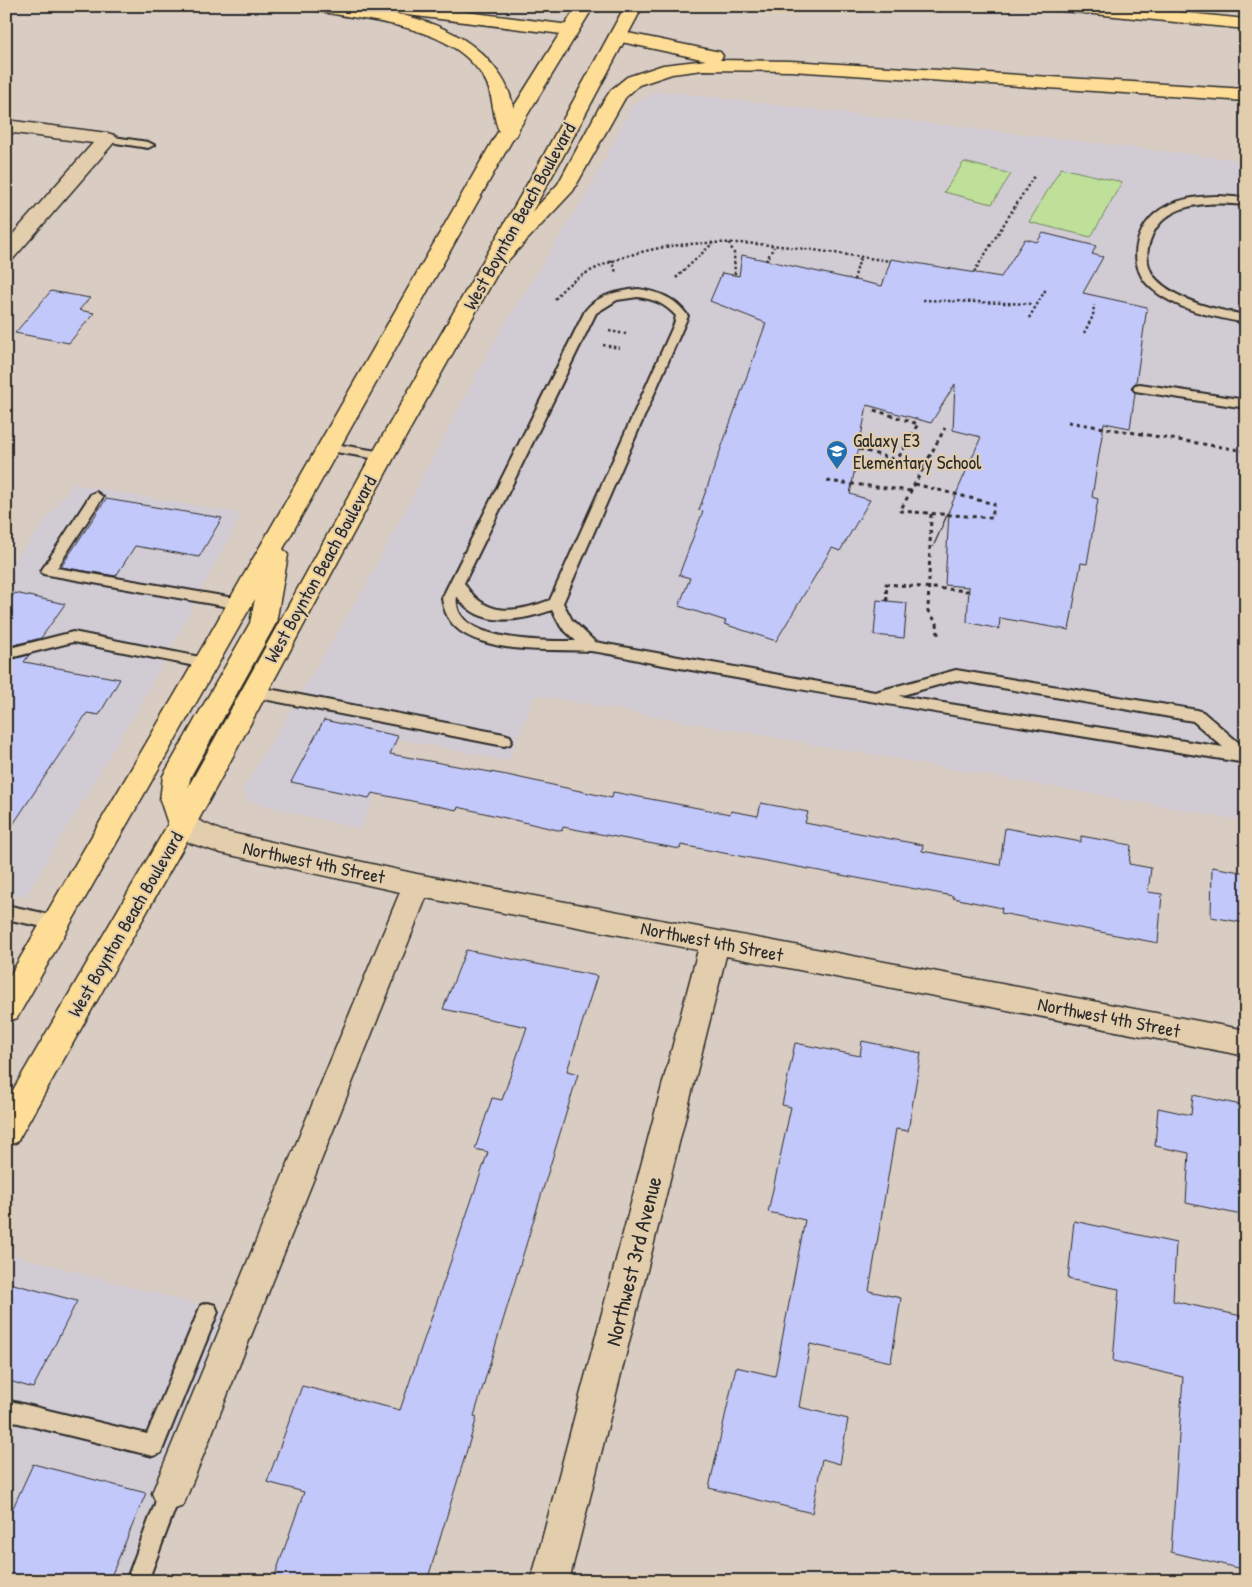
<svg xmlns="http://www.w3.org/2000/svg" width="1252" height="1587" font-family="'Patrick Hand',sans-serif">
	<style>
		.built { fill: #d1cbd4 }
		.green { fill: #bee099; stroke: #748662 }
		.building { fill: #c2c8fa; stroke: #2b2b2b }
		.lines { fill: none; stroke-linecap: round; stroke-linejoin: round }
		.service-casing { stroke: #2b2b2b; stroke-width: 4 }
		.minor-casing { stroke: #2b2b2b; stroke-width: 3 }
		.primary-casing { stroke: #2b2b2b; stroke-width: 3 }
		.motorway-casing { stroke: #2b2b2b; stroke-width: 3 }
		.path-far1 { stroke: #2b2b2b; stroke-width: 2.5; stroke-dasharray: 2.5 2.5; stroke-linecap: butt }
		.path { stroke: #2b2b2b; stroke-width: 3; stroke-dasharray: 4 4; stroke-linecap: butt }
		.service { fill: #e2cdac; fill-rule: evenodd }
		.minor { fill: #e2cdac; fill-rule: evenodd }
		.primary { fill: #fedd96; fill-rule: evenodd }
		.motorway { fill: #fedd96; fill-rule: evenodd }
		.labels { text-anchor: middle; stroke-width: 4; stroke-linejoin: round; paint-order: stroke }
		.street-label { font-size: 19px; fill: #2b2b2b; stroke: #e2cdac }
		.poi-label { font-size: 19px; fill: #2b2b2b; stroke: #e2cdac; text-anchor: start }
		.near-street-label { font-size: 22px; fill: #2b2b2b; stroke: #e2cdac }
	</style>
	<rect width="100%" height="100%" fill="#d8ccc3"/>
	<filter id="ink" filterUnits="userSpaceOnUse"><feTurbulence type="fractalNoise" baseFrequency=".02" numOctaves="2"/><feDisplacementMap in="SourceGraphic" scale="10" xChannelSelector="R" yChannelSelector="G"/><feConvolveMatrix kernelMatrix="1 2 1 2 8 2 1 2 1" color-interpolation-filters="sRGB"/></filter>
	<g filter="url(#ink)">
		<!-- built -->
		<path class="built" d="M658,91L1246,161V821L535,695L508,761L399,739L360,829L249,801L242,791L367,583L493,344L593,183L632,105Z
			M73,484L241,514L149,689L25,897L6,893V572Z
			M6,1253L228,1313L124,1581H6Z"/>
		<!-- green -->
		<path class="green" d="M964,162L1011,174L992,204L944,192Z
			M1061,168L1122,182L1091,237L1029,222Z"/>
		<!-- building -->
		<path class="building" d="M1043,233L1096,246L1092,254L1103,257L1083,293L1147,307L1136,383L1131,387L1135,393L1130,428L1104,423L1092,497L1098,499L1087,564L1081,563L1069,630L1000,618L999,629L967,622L969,587L945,585L949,511L933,547L981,437L953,430L955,384L931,423L867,405L850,494L870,500L840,551L832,548L776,641L724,624L726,621L679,606L690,578L679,575L703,511L699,510L766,323L710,301L722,273L739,276L742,255L882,286L891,259L1001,277L1025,239L1037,242Z
			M51,291L90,298L79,310L94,313L69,343L15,333Z
			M106,499L222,518L199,557L135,546L116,576L61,567Z
			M15,593L65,604L41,638L6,647V605Z
			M877,600L907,603L904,638L874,635Z
			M29,655L24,662L120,679L99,715L87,713L6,835V661Z
			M324,720L398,736L390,754L507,775L612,798L613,792L730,814L731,811L758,816L761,803L808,812L805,823L923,845L922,851L1000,865L1005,828L1081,842V836L1131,845L1129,864L1151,868L1148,892L1162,894L1158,943L1001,913L1002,908L953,898V896L681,845L680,849L563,827L562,831L458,807L457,810L372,793L369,798L291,782Z
			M1212,867L1246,873V923L1211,917Z
			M466,950L597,976L567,1071L578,1074L474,1416L477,1417L427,1581H273L304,1492L267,1482L302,1386L400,1410L488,1152L475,1149L492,1098L502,1100L527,1027L443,1009Z
			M862,1041L921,1053L908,1131L896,1129L869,1291L901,1298L891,1362L810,1344L799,1407L848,1419L840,1464L822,1459L812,1513L709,1488L736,1367L775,1376L805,1220L768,1212L791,1107L782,1105L795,1043L860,1056Z
			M1193,1095L1246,1106V1216L1186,1203L1189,1153L1155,1146L1158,1108L1191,1115Z
			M1074,1221L1176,1243L1173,1301L1246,1317V1570L1171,1552L1183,1377L1113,1361L1119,1289L1068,1279Z
			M6,1282L77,1301L33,1388L6,1380Z
			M33,1464L146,1493L109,1581H6V1523Z"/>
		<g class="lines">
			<!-- service casing -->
			<g class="service-casing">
				<path id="service" d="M107,136L148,142L154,145L148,148L103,141L101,139Z
					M1220,196L1246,198V205C1207,201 1158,201 1148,248C1146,260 1149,272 1157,280C1179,302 1217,310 1246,315V323C1214,317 1175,310 1150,287C1125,264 1136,222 1165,207C1181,198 1201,196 1220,196Z
					M638,289C660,292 675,298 688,316L563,603L572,620L595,642L875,692L956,670L1197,710L1203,712L1246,749V763C1048,731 850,699 652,663C632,659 610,653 590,651C553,649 517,653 481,641C459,634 445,622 442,598L585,311C597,295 619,291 638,289ZM638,297C654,299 665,304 676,316L674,324L550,600C516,613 485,618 464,583L596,313L617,300ZM457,596C478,629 521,621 552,610L561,627L576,641C547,641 450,643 457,596ZM956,680L1193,721L1223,747L899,696Z
					M1140,384L1246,400V408L1135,391L1133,388L1135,385Z
					M329,443L383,452L390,456L383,460L324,450L322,447L324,444Z
					M96,492L103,497L57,568L240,599L245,600L247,604L245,608L240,609L43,574L41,571L43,568L91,494Z
					M73,632L205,658L210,659L213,663L210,667L205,668L73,642L6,659V649Z
					M253,686L504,734L510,736L512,740L510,744L504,746L248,696L245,692L248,688Z
					M6,905L57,916L63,918L66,923L63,928L57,930L6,919Z
					M208,1303L215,1305L218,1312L161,1453L153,1456L6,1420V1400L147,1434L201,1305Z
					M170,1482L178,1485L181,1493L148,1581H126L162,1485Z"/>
			</g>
			<!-- minor casing -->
			<g class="minor-casing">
				<path id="minor" d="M6,120L107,133L114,135L117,139L13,259L6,261V242L93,143L6,132Z
					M182,813L222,831L417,874L1246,1030V1056L726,956L569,1581H531L698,950L426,898L183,1506L170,1511L157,1506L152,1493L400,892L221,853L190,843L172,832L168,824L172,816Z"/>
			</g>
			<!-- primary casing -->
			<g class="primary-casing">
				<path id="primary" d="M577,6H594L515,135L283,549L288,555L276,623L191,776L188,787L371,456L541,160L625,6H643L561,160L395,456L192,832L17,1142L6,1146V1102L168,824L160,800L163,776L250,623L255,599L17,1018L6,1022V982L184,679L496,135Z"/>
			</g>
			<!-- motorway casing -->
			<g class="motorway-casing">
				<path id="motorway" d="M311,6C376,6 464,16 502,78C512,93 515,114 518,132L516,136H502C491,120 495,95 484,78C451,24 374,23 319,11L313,10Z
					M401,6H419L570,25L576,26L579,30L576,34L570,35L407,15L401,14L398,10Z
					M1056,6H1119L1246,19V29L1064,11L1058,10Z
					M618,31L720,52L723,56L720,60L791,61L1246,89V101L791,71L703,70L672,74L639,85L625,98L573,191L497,272L490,274L483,272L480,268L483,264L558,184L599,108L611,90L627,77L663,65L706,60L612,40L609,36L612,32Z"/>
			</g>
			<!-- path-far1 -->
			<path class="path-far1" d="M729,243L734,253L735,275
				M611,260L616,272
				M766,261L774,247
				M974,272L1034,176
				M676,278L713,243
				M854,280L860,258
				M555,299C566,283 583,274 601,266C693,225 794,248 890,261
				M923,300L1032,304
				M1029,318L1046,289
				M609,331L626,334
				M1084,333L1093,316L1094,305
				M603,345L620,348"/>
			<!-- path -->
			<path class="path" d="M874,410L918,424L897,460
				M1068,422L1246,451
				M859,449L924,468
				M1245,451L1246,435
				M827,481L911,491
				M915,484L994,504L992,518L900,511L945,428
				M931,514L928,611L937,623L938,635
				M887,601L886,584L969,591"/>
			<!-- service -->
			<use href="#service" class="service"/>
			<!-- minor -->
			<use href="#minor" class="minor"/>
			<!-- primary -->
			<use href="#primary" class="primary"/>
			<!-- motorway -->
			<use href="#motorway" class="motorway"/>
		</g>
	</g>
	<!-- icons -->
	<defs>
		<g id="school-pin" transform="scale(1.125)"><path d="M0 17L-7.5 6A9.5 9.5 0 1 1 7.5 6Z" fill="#1f6fb2" stroke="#e2cdac"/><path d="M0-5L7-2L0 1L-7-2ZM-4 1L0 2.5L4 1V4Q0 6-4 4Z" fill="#fff"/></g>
	</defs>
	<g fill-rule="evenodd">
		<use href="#school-pin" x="837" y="451"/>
	</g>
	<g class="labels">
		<!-- street labels -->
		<g class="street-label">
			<text transform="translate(519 216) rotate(-61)" y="7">West Boynton Beach Boulevard</text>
			<text transform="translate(320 569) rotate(-61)" y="7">West Boynton Beach Boulevard</text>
			<text transform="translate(314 862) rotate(12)" y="7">Northwest 4th Street</text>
			<text transform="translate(125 924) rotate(-60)" y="7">West Boynton Beach Boulevard</text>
			<text transform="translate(712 941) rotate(11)" y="7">Northwest 4th Street</text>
			<text transform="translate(1109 1017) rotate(11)" y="7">Northwest 4th Street</text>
		</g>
		<!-- poi labels -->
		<g class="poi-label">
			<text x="853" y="447">Galaxy E3<tspan x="853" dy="22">Elementary School</tspan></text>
		</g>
		<!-- near-street labels -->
		<g class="near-street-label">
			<text transform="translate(633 1261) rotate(-76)" y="8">Northwest 3rd Avenue</text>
		</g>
	</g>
	<!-- margin -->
	<rect width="1252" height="1587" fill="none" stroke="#e2cdac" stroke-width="25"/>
	<rect x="12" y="12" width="1227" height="1562" fill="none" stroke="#2b2b2b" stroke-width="2" filter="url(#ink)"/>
</svg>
